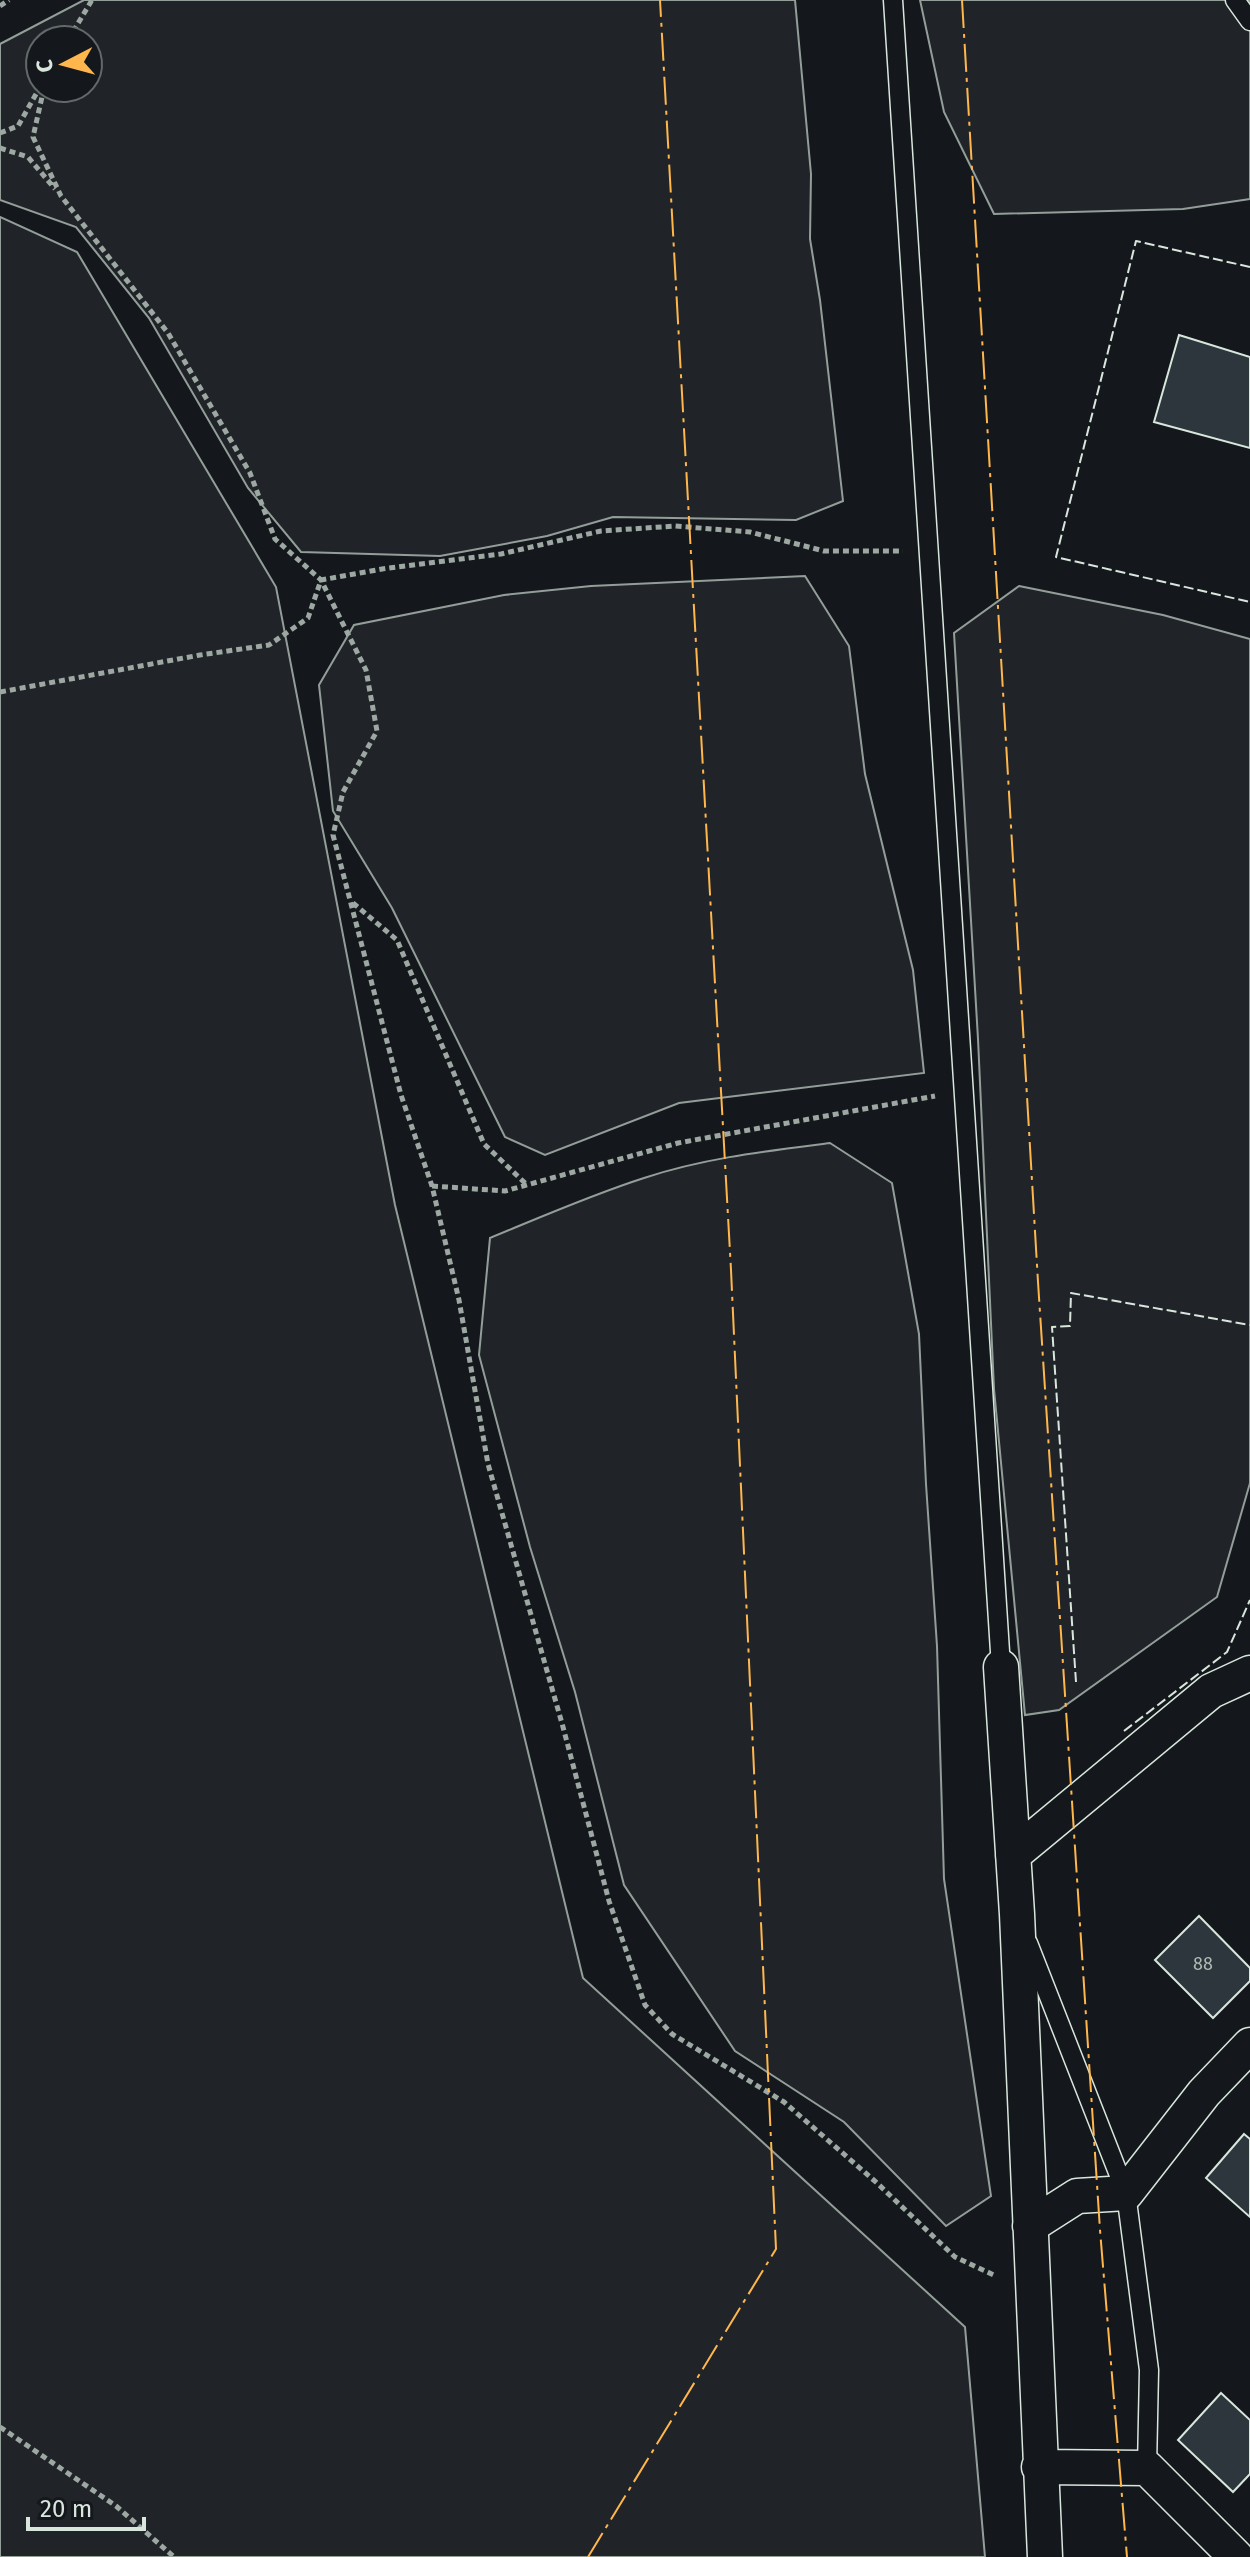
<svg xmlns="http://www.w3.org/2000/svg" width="1250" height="2557" font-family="'Fira Sans',sans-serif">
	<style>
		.green { fill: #202428; stroke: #939e99; stroke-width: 2; fill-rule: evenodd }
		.building { fill: #2c363c; stroke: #d8e6dc; stroke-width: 2 }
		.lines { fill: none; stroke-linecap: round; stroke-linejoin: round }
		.lane-casing { stroke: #d8e6dc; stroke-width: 21 }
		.street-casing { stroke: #d8e6dc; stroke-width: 37 }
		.path { stroke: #9da8a2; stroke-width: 5; stroke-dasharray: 6 4; stroke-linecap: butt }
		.lane { stroke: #14181c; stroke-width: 18 }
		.street { stroke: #14181c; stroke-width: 34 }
		.fence { stroke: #d8e6dc; stroke-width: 2; stroke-dasharray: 10 4; stroke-linecap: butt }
		.power { stroke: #ffb74d; stroke-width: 2; stroke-dasharray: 28 6 4 6; stroke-linecap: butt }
		.labels { text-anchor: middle; stroke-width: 6; stroke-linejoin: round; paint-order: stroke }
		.number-label { font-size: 18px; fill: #adbab4 }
	</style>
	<rect width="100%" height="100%" fill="#14181c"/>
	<!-- green -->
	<path class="green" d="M84,0H795L811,174L810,239L820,300L843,501L796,520L613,517L547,536L440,556L301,552L248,488L149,318L76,227L0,200V44ZM40,40H88V88H40Z
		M920,0H1250V199L1183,209L994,214L944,112Z
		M0,217L77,252L276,587L395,1205L583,1978L965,2327L985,2557H0Z
		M805,576L849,646L865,774L913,970L924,1073L679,1103L545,1155L505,1137L392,908L333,811L319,685L354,625L504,595L591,586Z
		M1019,586L1163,615L1250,639V1483L1217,1597L1059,1710L1025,1715L994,1389L978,1039L954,633Z
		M830,1143L892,1183L919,1334L926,1484L937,1646L944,1879L991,2196L946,2226L844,2122L735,2051L624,1885L575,1692L530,1547L479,1355L490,1238C541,1217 591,1195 644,1178C704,1158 767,1151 830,1143Z"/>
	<!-- building -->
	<path class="building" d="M1179,335L1250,357V448L1154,422Z
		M1199,1916L1250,1968V1981L1213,2018L1155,1960Z
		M1244,2134L1250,2139V2217L1206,2178Z
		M1221,2393L1250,2420V2474L1233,2492L1178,2440Z"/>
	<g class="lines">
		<!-- lane casing -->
		<g class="lane-casing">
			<path id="lane" d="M893,0L1001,1667
				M1235,0L1250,21
				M1028,1943L1126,2193L1149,2370L1147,2468"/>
		</g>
		<!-- street casing -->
		<g class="street-casing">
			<path id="street" d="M1001,1667L1017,1914L1045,2557
				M1013,1855L1211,1691L1250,1673
				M1030,2226L1077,2196L1126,2193L1204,2093L1250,2045
				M1039,2467L1147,2468L1236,2557"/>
		</g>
		<!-- path -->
		<path class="path" d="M0,6L9,0
			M68,40L92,0
			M44,88L33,137L61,196L168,333L250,473L275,539L321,580L366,670L377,731L343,792L333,835L401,1095L432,1186L459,1300L488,1464L563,1727L609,1901L645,2005L672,2034L784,2102L877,2183L955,2257L996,2276
			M0,133L18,126L40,87
			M0,148L28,157L55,189
			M0,692L200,655L269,645L308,618L321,580L382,569L501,554L601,531L675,526L750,532L824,551H903
			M353,903L397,940L484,1144L526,1184
			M432,1186L505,1191L678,1143L935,1096
			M0,2427L116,2506L174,2557"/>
		<!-- lane -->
		<use href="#lane" class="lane"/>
		<!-- street -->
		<use href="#street" class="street"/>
		<!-- fence -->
		<path class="fence" d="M1250,267L1136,241L1056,557L1250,602
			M1076,1682L1052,1327L1070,1326L1071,1293L1250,1325
			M1124,1731L1227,1652L1250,1600"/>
		<!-- power -->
		<path class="power" d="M962,0L1038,1282L1100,2230L1127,2557
			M588,2557L776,2249L731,1270L660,0"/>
	</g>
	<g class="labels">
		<!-- number labels -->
		<g class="number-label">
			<text x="1203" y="1970">88</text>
		</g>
	</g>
	<!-- north arrow -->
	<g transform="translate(64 64) rotate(264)"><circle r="38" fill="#14181c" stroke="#626a69" stroke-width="2"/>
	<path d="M0-6L14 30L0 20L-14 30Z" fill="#ffb74d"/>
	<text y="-12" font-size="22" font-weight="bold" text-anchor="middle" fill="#d8e6dc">С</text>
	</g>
	<!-- scale -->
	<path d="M28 2517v12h116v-12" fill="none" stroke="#d8e6dc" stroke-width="4"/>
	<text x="40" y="2517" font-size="24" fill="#d8e6dc" stroke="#14181c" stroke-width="6" paint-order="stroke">20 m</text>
</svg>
